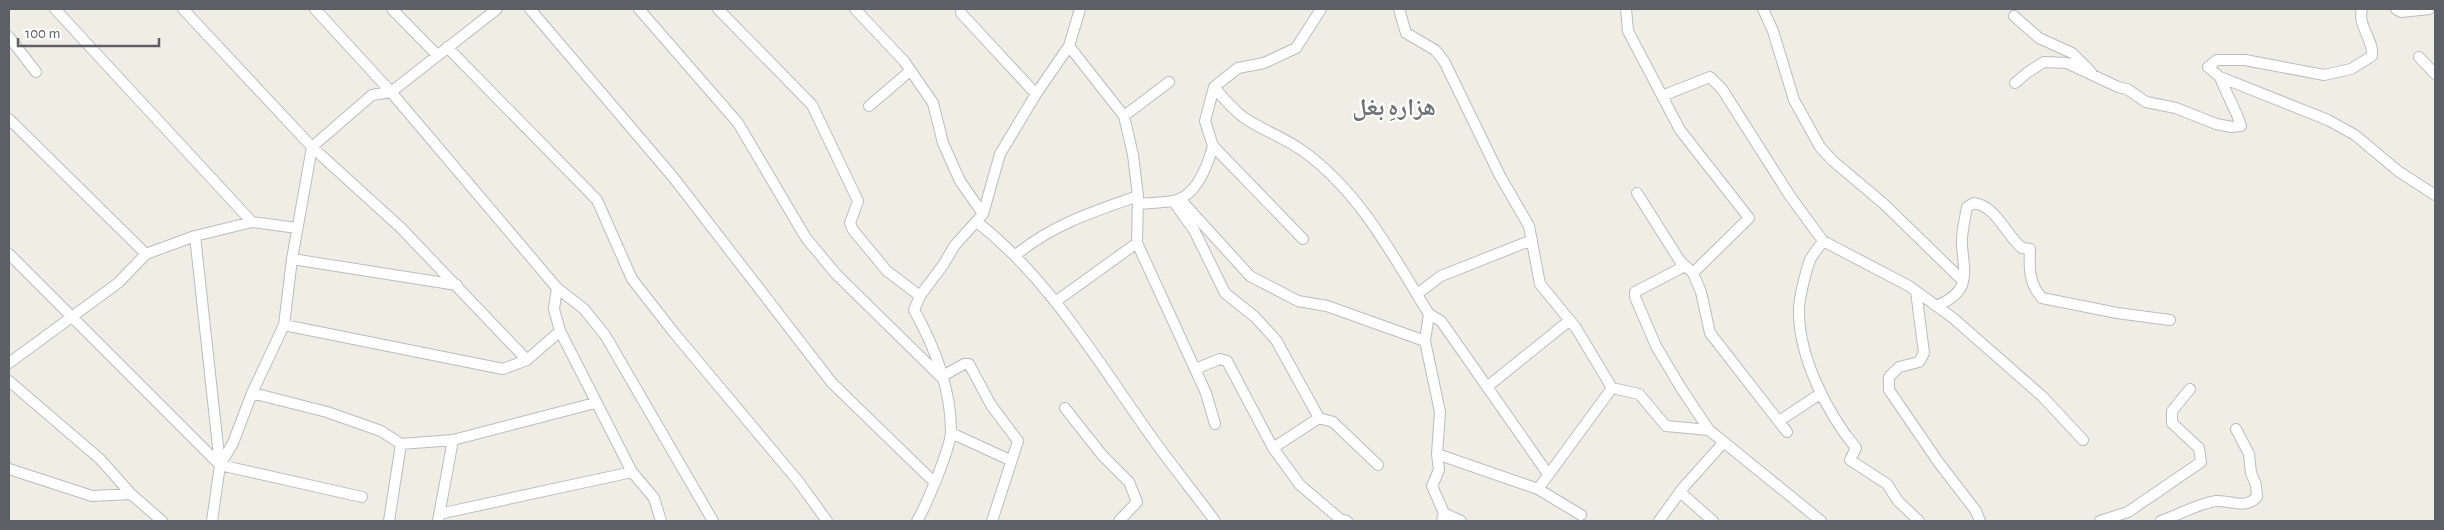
<svg xmlns="http://www.w3.org/2000/svg" width="2444" height="530" font-family="'Alegreya Sans','Noto Naskh Arabic',sans-serif">
	<style>
		.lines { fill: none; stroke-linecap: round; stroke-linejoin: round }
		.street-casing { stroke: #b9bcc1; stroke-width: 12 }
		.street { stroke: #fff; stroke-width: 10 }
		.labels { text-anchor: middle; stroke-width: 4.5; stroke-linejoin: round; paint-order: stroke }
		.district-label { font-size: 24px; font-weight: bold; fill: #6d7278; stroke: #fff }
	</style>
	<rect width="100%" height="100%" fill="#f0eee4"/>
	<g class="lines">
		<!-- street casing -->
		<g class="street-casing">
			<path id="street" d="M55,9L252,222
				M183,9L312,147L401,228L527,360
				M315,9L391,92L557,288L584,309L605,335L713,521
				M392,9L437,55
				M530,9L673,177L832,383L934,482
				M639,9L738,123L806,238L836,274L941,377L964,364H969L991,405L1018,441L992,521
				M718,9L812,105L858,201L850,223L853,230L887,271L920,296
				M855,9L904,61L933,103L943,143L960,181L983,214
				M1399,9L1406,33L1435,50L1444,61L1500,176L1529,226L1540,284L1576,328L1612,388L1639,394L1666,426L1709,430
				M1626,9L1628,31L1680,130L1749,218L1693,273
				M1763,9L1773,31L1794,100L1820,147L1833,161L1884,204L1963,281
				M2362,9C2357,25 2374,40 2372,56L2351,69L2324,75L2245,60H2217L2208,67L2220,77L2328,120L2355,135L2398,171L2435,195
				M2396,9L2401,12L2429,9
				M961,13L1036,94
				M2014,16L2039,38L2072,53L2091,72
				M9,37L36,72
				M1069,46L1124,116L1133,155L1138,196L1137,243L1206,393L1215,424
				M447,47L597,200L632,279L675,334L798,481L827,521
				M2419,57L2435,74
				M2015,83L2028,72L2044,62L2067,63L2118,87L2127,89L2146,102L2176,108L2216,124L2232,127L2241,126C2236,109 2226,94 2220,77
				M1214,87C1223,98 1232,108 1243,117C1262,130 1285,138 1303,151C1360,192 1393,256 1429,314L1425,341L1440,412L1437,454L1439,470L1432,486L1444,513L1442,521
				M1662,96L1710,77L1722,89L1790,196L1823,241L1909,286L1953,318L2043,397L2083,440
				M869,106L910,71
				M1124,116L1169,82
				M9,119L146,254
				M1637,193L1680,261L1693,273L1701,292L1710,333L1787,432
				M1180,199L1250,276L1298,301L1327,306L1425,341
				M1173,201L1194,230L1225,293L1255,317L1276,340L1319,418
				M1138,204C1150,203 1165,203 1177,200C1198,193 1208,164 1213,146
				M977,222C1051,280 1099,364 1153,439C1173,467 1195,494 1215,521
				M195,236L220,465
				M1303,239L1213,146L1205,121L1214,87L1238,68L1264,63L1296,48L1321,9
				M1823,241C1819,247 1813,254 1810,260C1806,271 1799,298 1799,309C1798,356 1827,413 1856,448L1850,460L1887,484L1898,501L1919,521
				M9,254L220,465L362,497
				M1016,255C1051,225 1095,211 1138,196
				M292,259L457,285
				M1685,266L1635,292V297L1656,346L1681,388L1709,430L1821,521
				M557,288L554,309L560,331L632,472L654,498L661,521
				M1916,291L1924,353L1919,362L1899,367L1889,377V390L1939,463L1976,511L1980,521
				M1417,294L1441,276L1532,240
				M1055,302L1137,243
				M1937,306C1970,291 1965,277 1962,246C1961,233 1965,219 1967,207L1974,203C1996,206 2006,235 2022,248L2030,249C2029,268 2029,284 2042,298L2117,313L2170,320
				M1429,314L1441,321L1548,474
				M284,325L503,369L527,360L560,331
				M9,363L118,283L146,254L195,236L252,222L297,228
				M1195,369L1220,359L1227,361L1273,448L1300,485L1340,519L1347,521
				M9,381L100,459L131,494L162,521
				M1487,387L1570,320
				M252,393L327,412L381,431L401,444L453,440L595,403
				M1065,408L1102,455L1129,482L1137,502L1119,521
				M1779,421L1820,394
				M951,433L1010,460
				M1273,448L1319,418L1333,422L1378,465
				M1437,454L1538,489L1581,515
				M9,469L92,496L131,494
				M1538,489L1612,388
				M1680,492L1713,521
				M1444,513L1461,521
				M439,514L632,472
				M212,521L220,465L233,443L252,393L284,325L292,259L312,147L372,95L391,92L497,9
				M389,521L401,444
				M438,521L453,440
				M917,521C926,506 951,447 951,431C951,389 934,345 914,310L920,296L943,265L955,245L983,214L1000,154L1036,94L1069,46L1080,9
				M1659,521L1682,489L1724,442
				M2100,521L2128,512L2201,462L2199,448L2172,423V411L2190,389
				M2161,521C2175,516 2203,502 2216,501C2231,500 2244,510 2257,497L2256,485L2251,473L2249,454L2236,429"/>
		</g>
		<!-- street -->
		<use href="#street" class="street"/>
	</g>
	<g class="labels">
		<!-- district labels -->
		<g class="district-label">
			<text x="1394" y="115">هزارهِ بغل</text>
		</g>
	</g>
	<!-- border -->
	<rect width="2444" height="530" fill="none" stroke="#5c6066" stroke-width="20"/>
	<!-- scale -->
	<path d="M18 38v8h141v-8" fill="none" stroke="#5c6066" stroke-width="2.5"/>
	<text x="25" y="38" font-size="15" fill="#5c6066" stroke="#ffffff" stroke-width="4" paint-order="stroke">100 m</text>
</svg>
